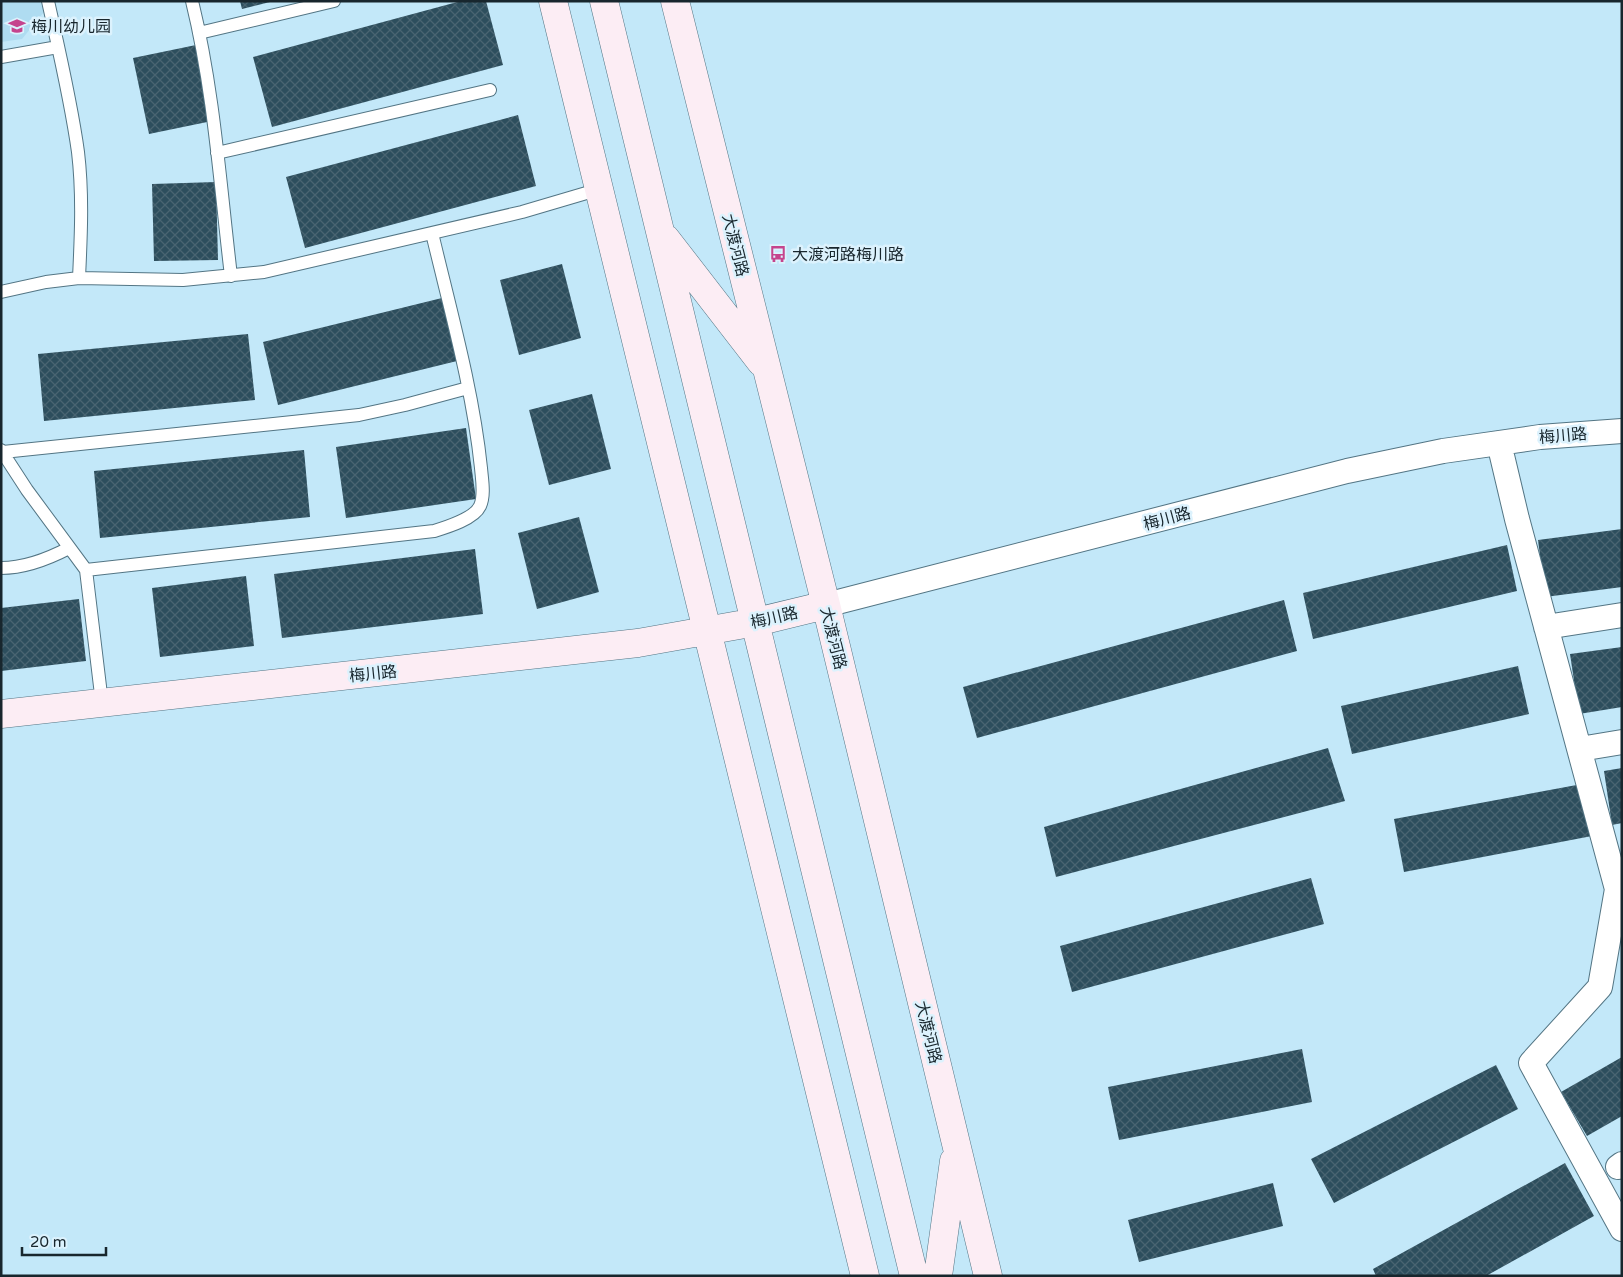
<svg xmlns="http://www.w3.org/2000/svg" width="1623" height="1277" font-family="'Varela Round','Noto Sans SC',sans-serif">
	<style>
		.built { fill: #afdcf1 }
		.building { fill: url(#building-cross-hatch) }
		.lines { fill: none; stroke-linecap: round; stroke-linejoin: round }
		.lane-casing { stroke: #537584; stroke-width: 14 }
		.street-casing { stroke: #537584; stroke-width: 26 }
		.secondary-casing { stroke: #537584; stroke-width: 29 }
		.lane { stroke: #fff; stroke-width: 12 }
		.street { stroke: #fff; stroke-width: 24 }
		.secondary { stroke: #fcedf4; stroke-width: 28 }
		.labels { text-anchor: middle; stroke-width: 5; stroke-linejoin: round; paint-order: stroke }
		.poi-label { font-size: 16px; fill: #18262d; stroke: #dcf2fd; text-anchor: start }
		.street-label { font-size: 16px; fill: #18262d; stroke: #dcf2fd }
	</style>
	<defs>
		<pattern id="building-cross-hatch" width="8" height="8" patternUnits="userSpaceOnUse" patternTransform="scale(1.25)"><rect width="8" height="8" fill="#2d4e5d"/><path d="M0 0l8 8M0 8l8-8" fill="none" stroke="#496471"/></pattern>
	</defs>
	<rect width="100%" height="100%" fill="#c3e8f9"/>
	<!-- built -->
	<path class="built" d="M1,1H40L44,12L22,39L1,42Z"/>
	<!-- building -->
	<path class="building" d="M240,1H270V2L242,9Z
		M461,1H486L503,65L272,127L253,57Z
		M196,45L212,121L149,134L133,58Z
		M518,115L536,186L305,248L286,177Z
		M216,182L218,260L154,261L152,184Z
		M562,264L581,338L519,355L500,280Z
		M442,298L457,361L278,405L263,342Z
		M248,334L255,400L44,421L38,354Z
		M592,394L611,469L549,485L529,410Z
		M466,428L476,499L346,518L336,447Z
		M304,450L310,517L100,538L94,471Z
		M579,517L599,592L537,609L518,533Z
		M1622,529V587L1545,597L1538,540Z
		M1507,545L1517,591L1313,639L1303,593Z
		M475,549L483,614L282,638L274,574Z
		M246,576L254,646L160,657L152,588Z
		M79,599L86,661L1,671V608Z
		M1284,600L1297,651L977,738L963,687Z
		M1622,647V707L1579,714L1570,654Z
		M1518,666L1529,714L1352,754L1341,706Z
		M1328,748L1345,801L1056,877L1044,827Z
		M1622,768V823L1612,825L1604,771Z
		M1582,784L1592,836L1404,872L1394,819Z
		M1311,878L1324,924L1072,992L1060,946Z
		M1302,1049L1312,1102L1119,1140L1108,1087Z
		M1622,1057V1116L1587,1136L1561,1092Z
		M1496,1065L1518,1109L1334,1203L1311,1159Z
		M1565,1163L1594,1216L1486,1276H1376L1373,1269Z
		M1273,1183L1283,1226L1139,1262L1128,1220Z"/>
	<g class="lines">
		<!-- lane casing -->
		<g class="lane-casing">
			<path id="lane" d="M48,1C59,51 71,101 78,152C83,194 81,236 79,278
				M192,1C214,91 220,184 231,276
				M199,33L334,1
				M1,57L58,47
				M217,153L490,90
				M1,292L46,282L79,278L183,280L264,272L522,212L600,189
				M1,450L27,490L86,570L102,703
				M3,452L359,415L405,405L468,388
				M1,568C25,568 48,559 69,548
				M86,570L434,531C447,527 474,519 480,506C485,495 482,480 481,468C473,390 450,309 432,233"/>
		</g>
		<!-- street casing -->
		<g class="street-casing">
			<path id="street" d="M1499,443L1517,519L1617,889L1600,987L1531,1063L1622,1229
				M826,605L1347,471L1443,451L1540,437L1622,431
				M1546,627L1622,615
				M1580,749L1622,742
				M1618,1167L1622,1164"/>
		</g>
		<!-- secondary casing -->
		<g class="secondary-casing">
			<path id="secondary" d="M553,1L865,1276
				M604,1L914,1276
				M675,1L826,605L988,1276
				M666,239L761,362
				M1,714L638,643L756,622L826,605
				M938,1276L954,1161"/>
		</g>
		<!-- lane -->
		<use href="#lane" class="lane"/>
		<!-- street -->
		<use href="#street" class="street"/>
		<!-- secondary -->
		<use href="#secondary" class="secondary"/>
	</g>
	<!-- icons -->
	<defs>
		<g id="school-bare" transform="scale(1.35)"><path d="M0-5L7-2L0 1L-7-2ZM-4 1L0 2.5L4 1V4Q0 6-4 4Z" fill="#c5448d" stroke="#dcf2fd" stroke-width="2.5" paint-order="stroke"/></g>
		<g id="bus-bare" transform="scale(1.35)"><path d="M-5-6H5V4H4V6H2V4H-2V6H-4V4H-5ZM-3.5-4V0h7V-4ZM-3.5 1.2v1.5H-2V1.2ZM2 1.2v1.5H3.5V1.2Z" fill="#c5448d" stroke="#dcf2fd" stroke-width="2.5" paint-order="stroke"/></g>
	</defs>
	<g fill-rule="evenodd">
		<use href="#school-bare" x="17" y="26"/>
		<use href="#bus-bare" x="778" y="254"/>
	</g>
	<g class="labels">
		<!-- poi labels -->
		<g class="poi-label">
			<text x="31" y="32">梅川幼儿园</text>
			<text x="792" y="260">大渡河路梅川路</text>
		</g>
		<!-- street labels -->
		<g class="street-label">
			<text transform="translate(736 245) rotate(76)" y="6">大渡河路</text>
			<text transform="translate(1563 435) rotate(-5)" y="6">梅川路</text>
			<text transform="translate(1167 518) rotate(-15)" y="6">梅川路</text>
			<text transform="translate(774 617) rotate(-13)" y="6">梅川路</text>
			<text transform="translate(834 638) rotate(76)" y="6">大渡河路</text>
			<text transform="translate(373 673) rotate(-6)" y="6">梅川路</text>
			<text transform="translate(929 1032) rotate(76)" y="6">大渡河路</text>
		</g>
	</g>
	<!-- border -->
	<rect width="1623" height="1277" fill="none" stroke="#18262d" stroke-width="5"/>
	<!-- scale -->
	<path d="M22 1247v8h84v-8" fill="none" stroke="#18262d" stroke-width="2.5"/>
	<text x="30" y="1247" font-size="15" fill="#18262d" stroke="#dcf2fd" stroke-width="4" paint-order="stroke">20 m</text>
</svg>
